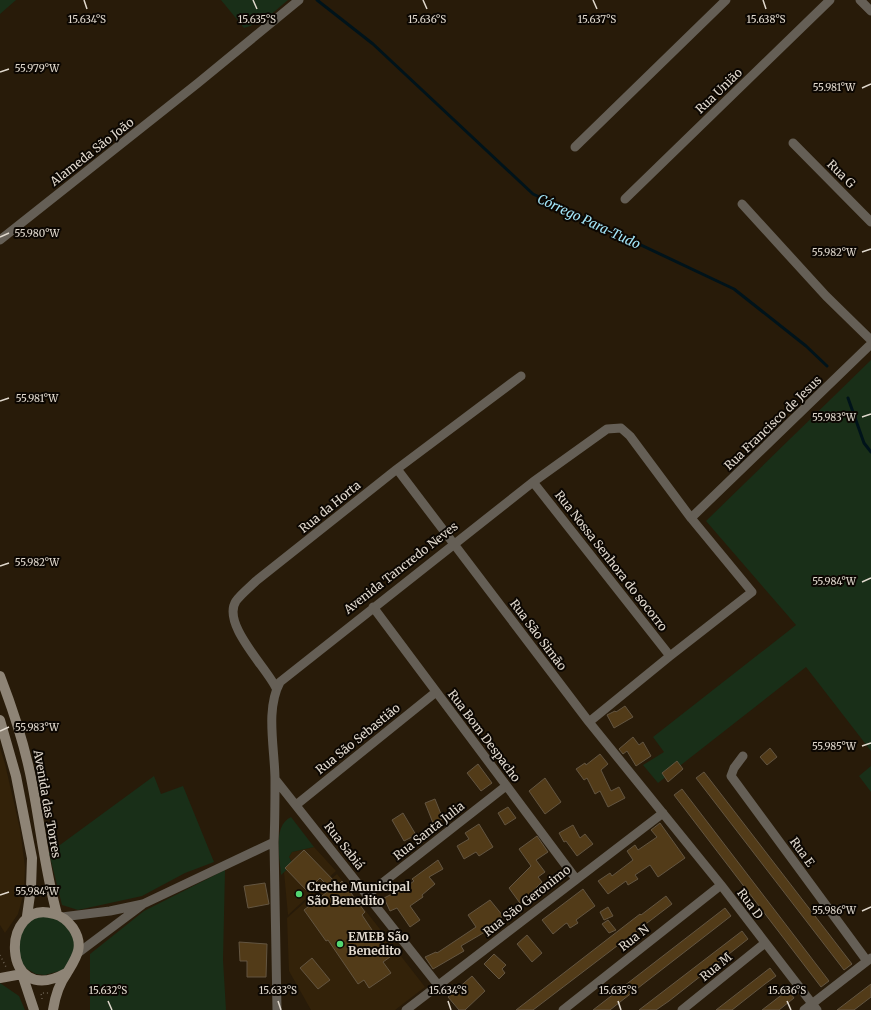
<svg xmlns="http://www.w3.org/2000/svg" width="871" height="1010" font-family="Merriweather,serif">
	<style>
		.built { fill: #332209 }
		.green { fill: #192f18 }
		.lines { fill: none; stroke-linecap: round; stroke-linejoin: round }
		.stream { stroke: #00131a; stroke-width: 3 }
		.building { fill: #523b18; stroke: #635541 }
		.path { stroke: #6b6051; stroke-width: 1.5; stroke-dasharray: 1 3; stroke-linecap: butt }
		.street { stroke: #655f56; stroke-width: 9 }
		.secondary { stroke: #8e8476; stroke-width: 10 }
		.ticks { fill: none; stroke: #e1d9ce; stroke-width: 1.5 }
		.poi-dot { fill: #53d672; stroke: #0c0702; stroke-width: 1.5 }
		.labels { text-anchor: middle; stroke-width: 4; stroke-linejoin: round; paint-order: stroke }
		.street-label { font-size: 12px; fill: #e1d9ce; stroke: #0c0702 }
		.poi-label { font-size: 12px; font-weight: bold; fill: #e1d9ce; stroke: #0c0702; text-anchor: start }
		.water-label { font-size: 13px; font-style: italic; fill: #a4e7fa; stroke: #0c0702 }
		.ticks-label { font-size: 10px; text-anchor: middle; fill: #e1d9ce; stroke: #0c0702; stroke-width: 4; stroke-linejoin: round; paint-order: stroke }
	</style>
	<rect width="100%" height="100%" fill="#281b09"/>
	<!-- built -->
	<path class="built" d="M0,748L5,764L20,829L25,867L24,892L18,914L5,933L0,925Z
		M314,847L336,871L288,915L284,872L293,864L289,857L292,852Z
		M337,874L425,987L395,1010H311L289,971L287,918Z"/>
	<!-- green -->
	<path class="green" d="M0,0H16L0,14Z
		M221,0H288C274,12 262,23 244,28Z
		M871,360V751L806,667L658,783L643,765L664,752L653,737L796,625L706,521Z
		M871,766V792L859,776Z
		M154,776L161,794L183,786L214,862L185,873L142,896L78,910L62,905L49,853Z
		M291,817L314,847L292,852L289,857L293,864L281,875C280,858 272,826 291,817Z
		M225,870L223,960L226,1010H90V954L144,911Z
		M40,915L60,918L74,933L75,953L63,970L45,975L36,974L27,969L21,962L17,934L23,925Z
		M0,983L19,996L25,1010H0Z"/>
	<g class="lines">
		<!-- stream -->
		<path class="stream" d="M317,0L373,44L533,194L734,289L806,346L827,366
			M848,398L864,443L871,452"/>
	</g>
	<!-- building -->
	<path class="building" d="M625,706L633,717L614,728L607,715L615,711L616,712Z
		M633,737L639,745L643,742L651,756L636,766L627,751L623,754L619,749Z
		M770,748L777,757L767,765L760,757Z
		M600,754L608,764L601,770L611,791L619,787L625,798L608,807L600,791L595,794L587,778L584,780L576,769L585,763L586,765Z
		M677,761L683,769L668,782L662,773Z
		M478,764L492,783L481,791L467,773Z
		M704,772L852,964L844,970L696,778Z
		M545,778L561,802L545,814L529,791Z
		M682,789L829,981L821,987L674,795Z
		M435,799L443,819L433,823L425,803Z
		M508,807L516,818L505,825L498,813Z
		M403,813L416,835L404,841L392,820Z
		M660,823L685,858L658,877L650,865L635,875L638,879L628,885L626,881L608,894L598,881L610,873L612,876L633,860L627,851L635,845L638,850L657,837L651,830Z
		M479,824L493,847L479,856L476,852L464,859L457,846L469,839L465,833Z
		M573,825L580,838L585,834L593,844L577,856L566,841L564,842L559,833Z
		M537,836L548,852L536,860L545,872L538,877L542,882L531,893L534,896L522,906L509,888L531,866L519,849Z
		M304,850L338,885L342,881L365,912L362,915L390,957L383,962L391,973L369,988L364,980L358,984L328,940L326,941L304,910L331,889L320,878L307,891L285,868Z
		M438,860L443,869L429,877L435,884L422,895L423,897L410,906L420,920L410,927L397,908L390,911L384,898L394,893L395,895L414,881L412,879Z
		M265,883L269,904L248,908L244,886Z
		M583,889L595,906L576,920L578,923L570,928L567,923L565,924L553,934L542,920Z
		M666,896L672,904L533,1010H516L640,914L641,915Z
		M490,900L503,916L489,927L490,929L461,946L464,951L433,969L425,957L436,952L437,953L476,927L468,915Z
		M608,907L613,916L604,920L600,912Z
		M725,908L731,916L620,1002L610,1010H593Z
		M608,920L616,930L609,933L602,924Z
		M742,931L748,939L669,1001L656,1010H639Z
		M527,935L542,953L532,962L517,944Z
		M239,942L267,944L266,977H247V961H240Z
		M494,954L506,965L502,969L505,973L499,979L484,964Z
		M312,958L330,980L318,989L300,968Z
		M770,968L776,976L765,984L732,1010H716Z
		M472,976L485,991L465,1010H459L448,997Z
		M871,984V997L854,1010H837Z
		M788,990L794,998L779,1010H762Z"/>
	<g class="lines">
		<!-- path -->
		<path class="path" d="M0,955L6,967
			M42,999L41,993H48"/>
		<!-- street -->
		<path class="street" d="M860,0L871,11
			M793,143L871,222
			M575,147L726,0
			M625,199L830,0
			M742,204L826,296L871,340
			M0,240L198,83L299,0
			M397,469L589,722L721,885L817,1010
			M533,482L670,656
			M691,518L871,344
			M373,607L576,879
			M276,688C267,668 221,624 236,601C241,594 250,587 256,581L397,469L521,376
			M743,756L734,768L731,776L867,961
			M275,779L438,985
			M296,805L436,692
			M274,842L277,1010
			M367,895L506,786
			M62,917L110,911L143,904L274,842C275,821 275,800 275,780C275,749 265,710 280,682L533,482L607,429L621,428L630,436L691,518L752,592L670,656L589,722
			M78,953L142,905
			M406,1010L663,813
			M563,1010L721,885
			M682,1010L765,943
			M804,1010L871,958"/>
		<!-- secondary -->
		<path class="secondary" d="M0,676C12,707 23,740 30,773C40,820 44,868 57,914
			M0,720L16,776L32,858L31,888L27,916
			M22,974L34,1010
			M0,978L22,974
			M53,1010C55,997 59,984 67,973C76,958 85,946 73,928C68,921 62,916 54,914C0,897 0,1010 66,973"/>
	</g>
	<!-- ticks -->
	<path class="ticks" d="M84,0L87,9M253,0L257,9M423,0L427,9M593,0L597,9M763,0L766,9M0,72L9,69M862,88L871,84M0,237L9,233M862,252L871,249M0,401L9,398M862,417L871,414M0,566L9,563M862,582L871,578M0,731L9,727M862,746L871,743M0,895L9,892M862,911L871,907M108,1001L112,1010M278,1001L281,1010M448,1001L451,1010M618,1001L621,1010M787,1001L791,1010"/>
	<!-- markers -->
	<g class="poi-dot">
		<circle cx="299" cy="894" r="4"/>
		<circle cx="340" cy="944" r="4"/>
	</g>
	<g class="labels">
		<!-- street labels -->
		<g class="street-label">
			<text transform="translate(719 91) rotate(-44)" y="4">Rua União</text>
			<text transform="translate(92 152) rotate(-38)" y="4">Alameda São João</text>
			<text transform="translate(841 174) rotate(45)" y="4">Rua G</text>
			<text transform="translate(773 423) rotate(-44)" y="4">Rua Francisco de Jesus</text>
			<text transform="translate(330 507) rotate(-39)" y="4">Rua da Horta</text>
			<text transform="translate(611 561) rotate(52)" y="4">Rua Nossa Senhora do socorro</text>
			<text transform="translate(401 568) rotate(-38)" y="4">Avenida Tancredo Neves</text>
			<text transform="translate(538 635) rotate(53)" y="4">Rua São Simão</text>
			<text transform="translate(484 736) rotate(53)" y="4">Rua Bom Despacho</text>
			<text transform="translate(358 739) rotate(-39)" y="4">Rua São Sebastião</text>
			<text transform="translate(47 804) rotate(80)" y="4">Avenida das Torres</text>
			<text transform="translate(429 831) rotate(-38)" y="4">Rua Santa Julia</text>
			<text transform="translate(344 846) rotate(52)" y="4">Rua Sabiá</text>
			<text transform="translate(802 852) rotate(54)" y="4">Rua E</text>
			<text transform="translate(527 901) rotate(-38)" y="4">Rua São Geronimo</text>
			<text transform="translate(750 904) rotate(53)" y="4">Rua D</text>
			<text transform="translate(634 938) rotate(-38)" y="4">Rua N</text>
			<text transform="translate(716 967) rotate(-39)" y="4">Rua M</text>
		</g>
		<!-- poi labels -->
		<g class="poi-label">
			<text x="307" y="891">Creche Municipal<tspan x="307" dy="14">São Benedito</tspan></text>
			<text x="348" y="941">EMEB São<tspan x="348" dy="14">Benedito</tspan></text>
		</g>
		<!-- water labels -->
		<g class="water-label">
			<text transform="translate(589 221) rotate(25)" y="5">Córrego Para-Tudo</text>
		</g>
	</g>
	<g class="ticks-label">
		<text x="87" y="23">15.634°S</text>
		<text x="257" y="23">15.635°S</text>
		<text x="427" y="23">15.636°S</text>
		<text x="597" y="23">15.637°S</text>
		<text x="766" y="23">15.638°S</text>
		<text x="37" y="72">55.979°W</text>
		<text x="834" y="91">55.981°W</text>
		<text x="37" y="237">55.980°W</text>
		<text x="834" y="256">55.982°W</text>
		<text x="37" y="402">55.981°W</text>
		<text x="834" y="421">55.983°W</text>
		<text x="37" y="566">55.982°W</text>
		<text x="834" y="585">55.984°W</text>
		<text x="37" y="731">55.983°W</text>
		<text x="834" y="750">55.985°W</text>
		<text x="37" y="895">55.984°W</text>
		<text x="834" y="914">55.986°W</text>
		<text x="108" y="994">15.632°S</text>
		<text x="278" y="994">15.633°S</text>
		<text x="448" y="994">15.634°S</text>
		<text x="618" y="994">15.635°S</text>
		<text x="787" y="994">15.636°S</text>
	</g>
</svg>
